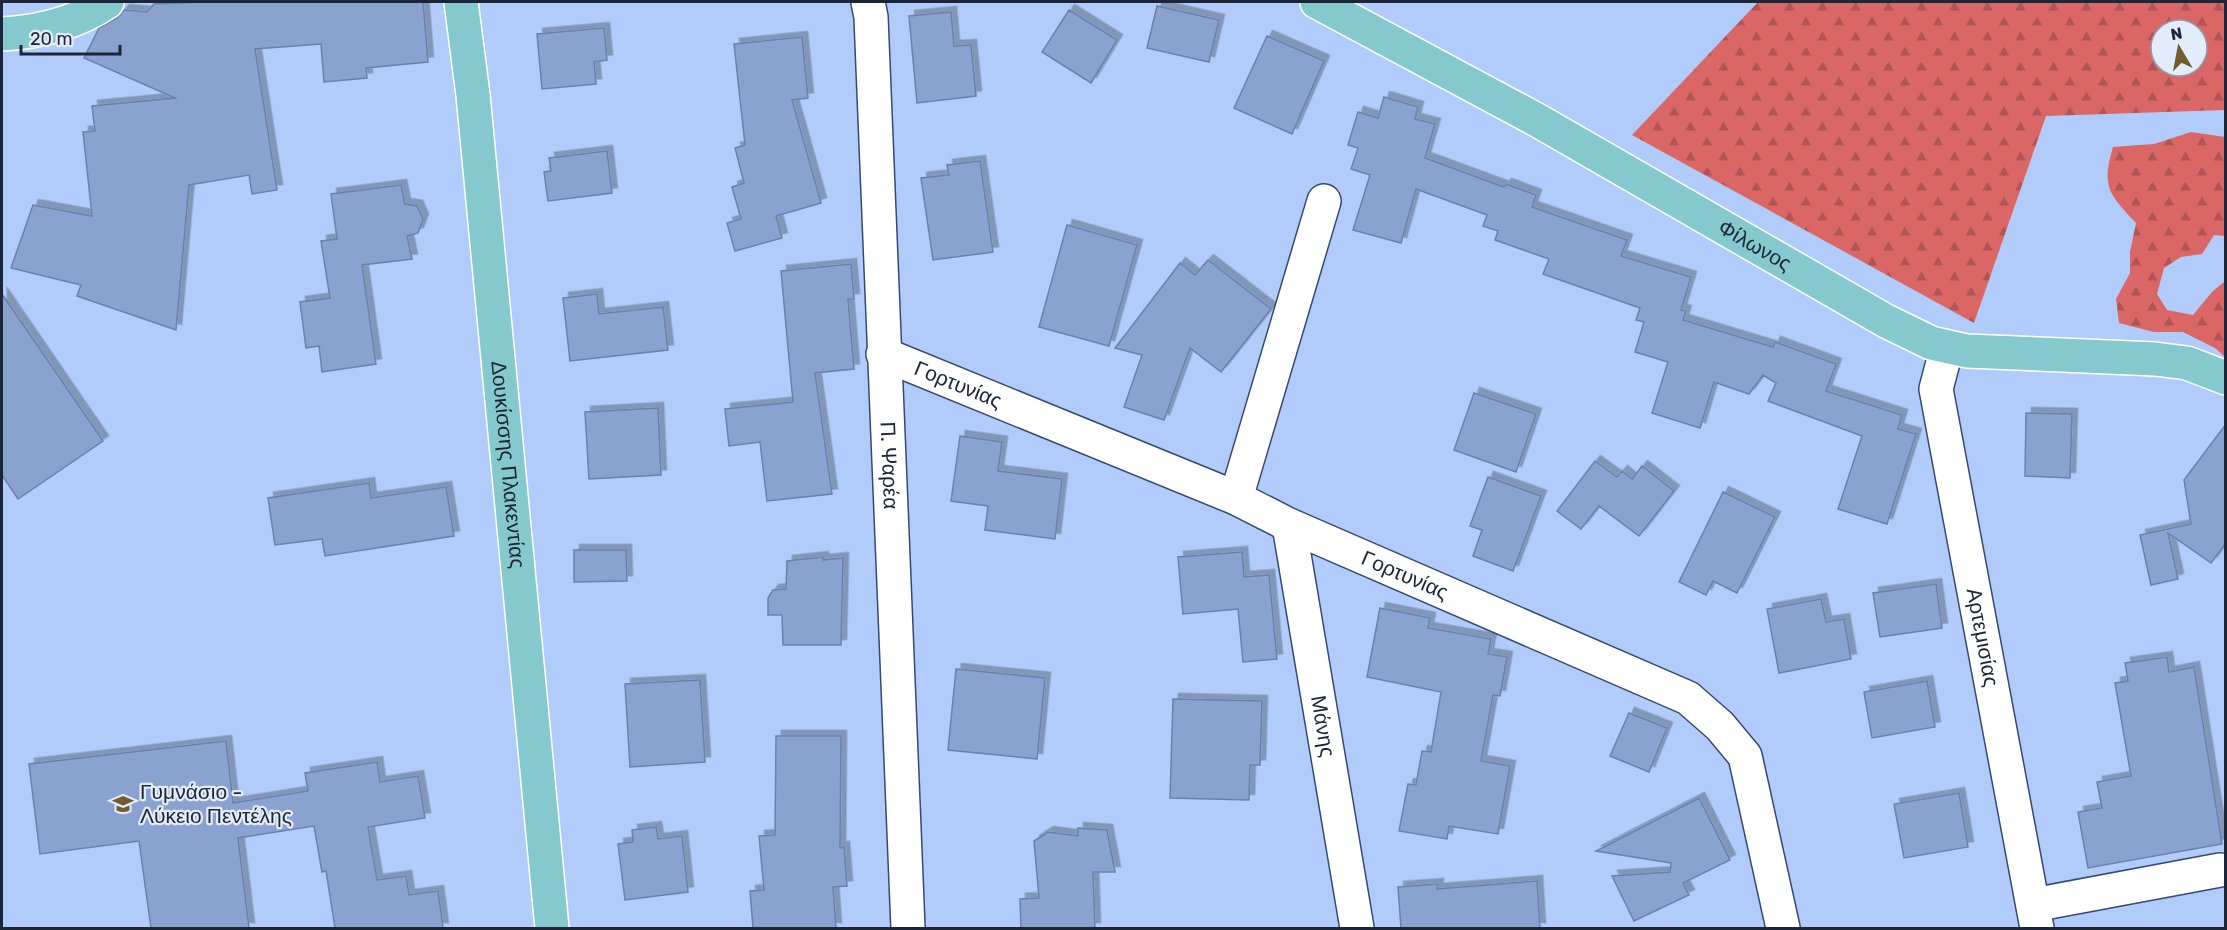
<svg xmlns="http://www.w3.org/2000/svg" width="2227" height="930" font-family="Rubik,sans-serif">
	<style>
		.forest { fill: url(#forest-firs); fill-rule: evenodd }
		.building { fill: #89a2d0; stroke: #6981ad; stroke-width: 1.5; filter: url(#shadow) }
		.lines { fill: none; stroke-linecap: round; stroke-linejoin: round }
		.minor-casing { stroke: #344a72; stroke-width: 36 }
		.major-casing { stroke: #fff; stroke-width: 36 }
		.minor { stroke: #fff; stroke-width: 33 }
		.major { stroke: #85c8cd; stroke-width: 33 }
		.labels { text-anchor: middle; stroke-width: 4.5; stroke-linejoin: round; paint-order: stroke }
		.street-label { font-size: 21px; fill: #1c2638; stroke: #e3ecfa }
		.poi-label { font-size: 21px; fill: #1c2638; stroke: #e3ecfa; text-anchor: start }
	</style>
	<defs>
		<pattern id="forest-firs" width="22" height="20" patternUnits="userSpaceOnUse" patternTransform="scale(1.5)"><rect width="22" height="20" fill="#db6666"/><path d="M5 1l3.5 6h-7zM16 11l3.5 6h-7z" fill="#b15455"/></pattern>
		<filter id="shadow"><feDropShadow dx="5.5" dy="-5.5" stdDeviation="0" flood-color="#0004"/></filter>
	</defs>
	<rect width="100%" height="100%" fill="#b1ccfb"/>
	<!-- forest -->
	<path class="forest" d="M1758,2H2225V110L2046,116L1974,323L1632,135ZM2161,30H2197V66H2161Z
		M2191,132L2225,137V236L2214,235L2202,254L2181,257L2164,268L2157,294L2167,310L2193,315L2212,292L2225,281V357L2215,348L2183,332H2154L2119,323L2116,299L2130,273V252L2136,223C2109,194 2101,187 2113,147L2154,144Z"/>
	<!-- building -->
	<path class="building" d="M205,2H423L428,62L366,68L367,78L324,82L321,44L255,49L277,190L252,194L249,175L189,185L176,330L77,296L81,285L11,268L33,205L92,216L83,132L95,131L92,106L175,98L84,58L99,28L117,18L124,10L147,12L154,4Z
		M1157,6L1219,20L1209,62L1147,48Z
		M1069,10L1117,40L1091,83L1042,52Z
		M951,12L954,46L971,45L976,96L917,103L909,16Z
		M604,28L607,60L594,62L596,84L542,89L537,34Z
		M1267,36L1324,61L1292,134L1234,108Z
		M802,37L808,98L792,100L821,203L776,216L782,238L735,251L727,223L741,219L732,187L744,183L735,148L745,145L734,44Z
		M1384,97L1418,107L1415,119L1435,124L1425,158L1504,187L1506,184L1536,195L1532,207L1627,240L1621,256L1691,277L1681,310L1686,311L1683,320L1773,347L1775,342L1836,364L1826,391L1902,415L1898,429L1916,434L1887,524L1838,509L1862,436L1768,401L1776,383L1763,375L1749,394L1714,382L1700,428L1652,413L1668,362L1635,352L1644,322L1636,320L1640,308L1543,274L1549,259L1495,240L1498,231L1483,226L1487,215L1416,189L1401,243L1353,230L1370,175L1351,169L1358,148L1348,145L1358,112L1378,118Z
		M607,151L612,193L548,201L544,172L551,171L549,158Z
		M980,161L993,252L933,260L921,178L949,175L947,165Z
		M401,185L405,204L417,206L423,219L418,233L407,236L412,259L362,265L376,364L322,372L319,346L306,348L300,302L330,298L321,241L337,239L331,194Z
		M1067,225L1137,245L1109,346L1039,327Z
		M1208,260L1271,309L1221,372L1190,348L1164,420L1124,407L1142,355L1115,348L1180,263L1195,275Z
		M851,264L854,299H848L854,369L815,373L832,494L767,501L760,442L729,446L725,409L793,402L781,271Z
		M2,294L103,441L18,499L2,475Z
		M597,294L599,314L663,307L668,350L570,361L563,298Z
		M1474,393L1536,414L1516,472L1454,450Z
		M658,408L661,475L589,479L585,412Z
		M2026,413L2072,414L2070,478L2025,476Z
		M2226,424V543L2211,563L2168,533L2178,579L2151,585L2140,535L2191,524L2184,480Z
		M960,436L1002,442L998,471L1062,479L1055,539L985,530L988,506L951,501Z
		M1595,461L1617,477L1622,471L1632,479L1642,466L1674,491L1639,536L1599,506L1581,529L1557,511Z
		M1488,477L1541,496L1513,571L1473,556L1482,530L1470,526Z
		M369,483L371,498L446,487L454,536L325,556L322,539L275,545L268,498Z
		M1723,492L1775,517L1737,593L1713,581L1706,595L1679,582Z
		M574,550H626L627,581L574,582Z
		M1242,552L1244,577L1269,575L1277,659L1243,662L1238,609L1183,614L1178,557Z
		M823,557V560L843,558L841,645H783L782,615H768V598L773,590L786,589L787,561Z
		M1936,584L1942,628L1880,637L1873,593Z
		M1821,599L1826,622L1844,619L1851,659L1779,673L1767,609Z
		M1380,608L1430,618L1428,628L1491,639L1488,654L1507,657L1500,696L1493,695L1481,761L1510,766L1498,834L1449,826L1447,839L1399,831L1408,784L1416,785L1422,751L1431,752L1441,692L1367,677Z
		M2167,657L2169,672L2194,667L2222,844L2088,868L2078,812L2102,808L2097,782L2131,776L2115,683L2128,681L2125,663Z
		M956,669L1045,678L1037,759L948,750Z
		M700,680L705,762L630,767L625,684Z
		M1927,681L1935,727L1872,738L1864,692Z
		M1173,699L1262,701L1260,765H1250L1249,800L1170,798Z
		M1629,713L1667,728L1649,772L1610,756Z
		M776,736H841L840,848L844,847L847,886L833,887L836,928H753L750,891L764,890L759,836L775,835Z
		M226,741L233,803L308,791L305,773L377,762L380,782L418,776L425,818L368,827L377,880L406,876L409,895L438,891L443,928H335L326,871L322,872L314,826L238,838L249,928H151L139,841L40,854L29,764Z
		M1959,793L1968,847L1904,858L1894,804Z
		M1699,798L1730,860L1683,883L1689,895L1634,921L1612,876L1670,872L1671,863L1596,851Z
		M656,827L658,839L682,836L688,892L625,900L618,844L633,842L632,830Z
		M1078,828L1107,830L1115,872H1093L1095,928H1021L1020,899L1039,898L1034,841L1048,832L1078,836Z
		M1537,881L1540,928H1401L1398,887L1438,884L1437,889Z"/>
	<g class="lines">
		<!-- minor casing -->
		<g class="minor-casing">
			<g id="minor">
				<path id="s1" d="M868,2L871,17L908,928"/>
				<path id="s2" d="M1947,347L1936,389L2037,928"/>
				<path id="s3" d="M883,354L1236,498L1289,525L1688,698L1720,726L1745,756L1783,928"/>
				<path d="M1236,498L1324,201"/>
				<path id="s4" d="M1289,525L1357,928"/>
				<path d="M2033,905L2220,870"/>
			</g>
		</g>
		<!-- major casing -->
		<g class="major-casing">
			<g id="major">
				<path id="s5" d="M461,2L473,95L552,928"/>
				<path id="s6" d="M1317,2L1537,120L1886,321L1931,343L1967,351L2155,359L2187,363L2226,378"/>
				<path d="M2,34C39,32 76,23 107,2"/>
			</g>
		</g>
		<!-- minor -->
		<use href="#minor" class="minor"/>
		<!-- major -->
		<use href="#major" class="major"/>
	</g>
	<!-- icons -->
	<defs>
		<g id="school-bare" transform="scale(1.62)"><path d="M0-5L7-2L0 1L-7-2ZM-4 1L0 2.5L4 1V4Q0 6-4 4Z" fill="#735b2c" stroke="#e3ecfa" stroke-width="2.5" paint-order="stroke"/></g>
	</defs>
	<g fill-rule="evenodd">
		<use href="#school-bare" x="123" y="804"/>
	</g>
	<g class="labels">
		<!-- street labels -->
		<g class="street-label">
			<text dy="7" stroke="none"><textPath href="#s6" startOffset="501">Φίλωνος</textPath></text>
			<text dy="7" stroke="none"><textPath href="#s3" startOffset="81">Γορτυνίας</textPath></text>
			<text dy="7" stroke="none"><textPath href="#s5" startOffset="465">Δουκίσσης Πλακεντίας</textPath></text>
			<text dy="7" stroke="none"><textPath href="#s1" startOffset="464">Π. Ψαρέα</textPath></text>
			<text dy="7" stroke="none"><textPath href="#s3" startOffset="567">Γορτυνίας</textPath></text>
			<text dy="7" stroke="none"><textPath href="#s2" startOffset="296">Αρτεμισίας</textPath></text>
			<text dy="7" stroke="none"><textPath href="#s4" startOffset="204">Μάνης</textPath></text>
		</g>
		<!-- poi labels -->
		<g class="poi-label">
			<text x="140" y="799">Γυμνάσιο -<tspan x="140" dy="24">Λύκειο Πεντέλης</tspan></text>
		</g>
	</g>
	<!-- border -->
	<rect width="2227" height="930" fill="none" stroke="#1c2638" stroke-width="6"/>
	<!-- north arrow -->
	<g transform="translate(2179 48) rotate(350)"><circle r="28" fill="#e3ecfa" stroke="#939dac" stroke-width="1.5"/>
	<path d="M0-4.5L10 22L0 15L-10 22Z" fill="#735b2c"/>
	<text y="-9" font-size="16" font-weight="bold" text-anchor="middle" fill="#1c2638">N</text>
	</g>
	<!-- scale -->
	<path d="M21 45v9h99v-9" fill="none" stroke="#1c2638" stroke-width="3"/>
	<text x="30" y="45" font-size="18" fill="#1c2638" stroke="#e3ecfa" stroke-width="4.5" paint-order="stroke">20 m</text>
</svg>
